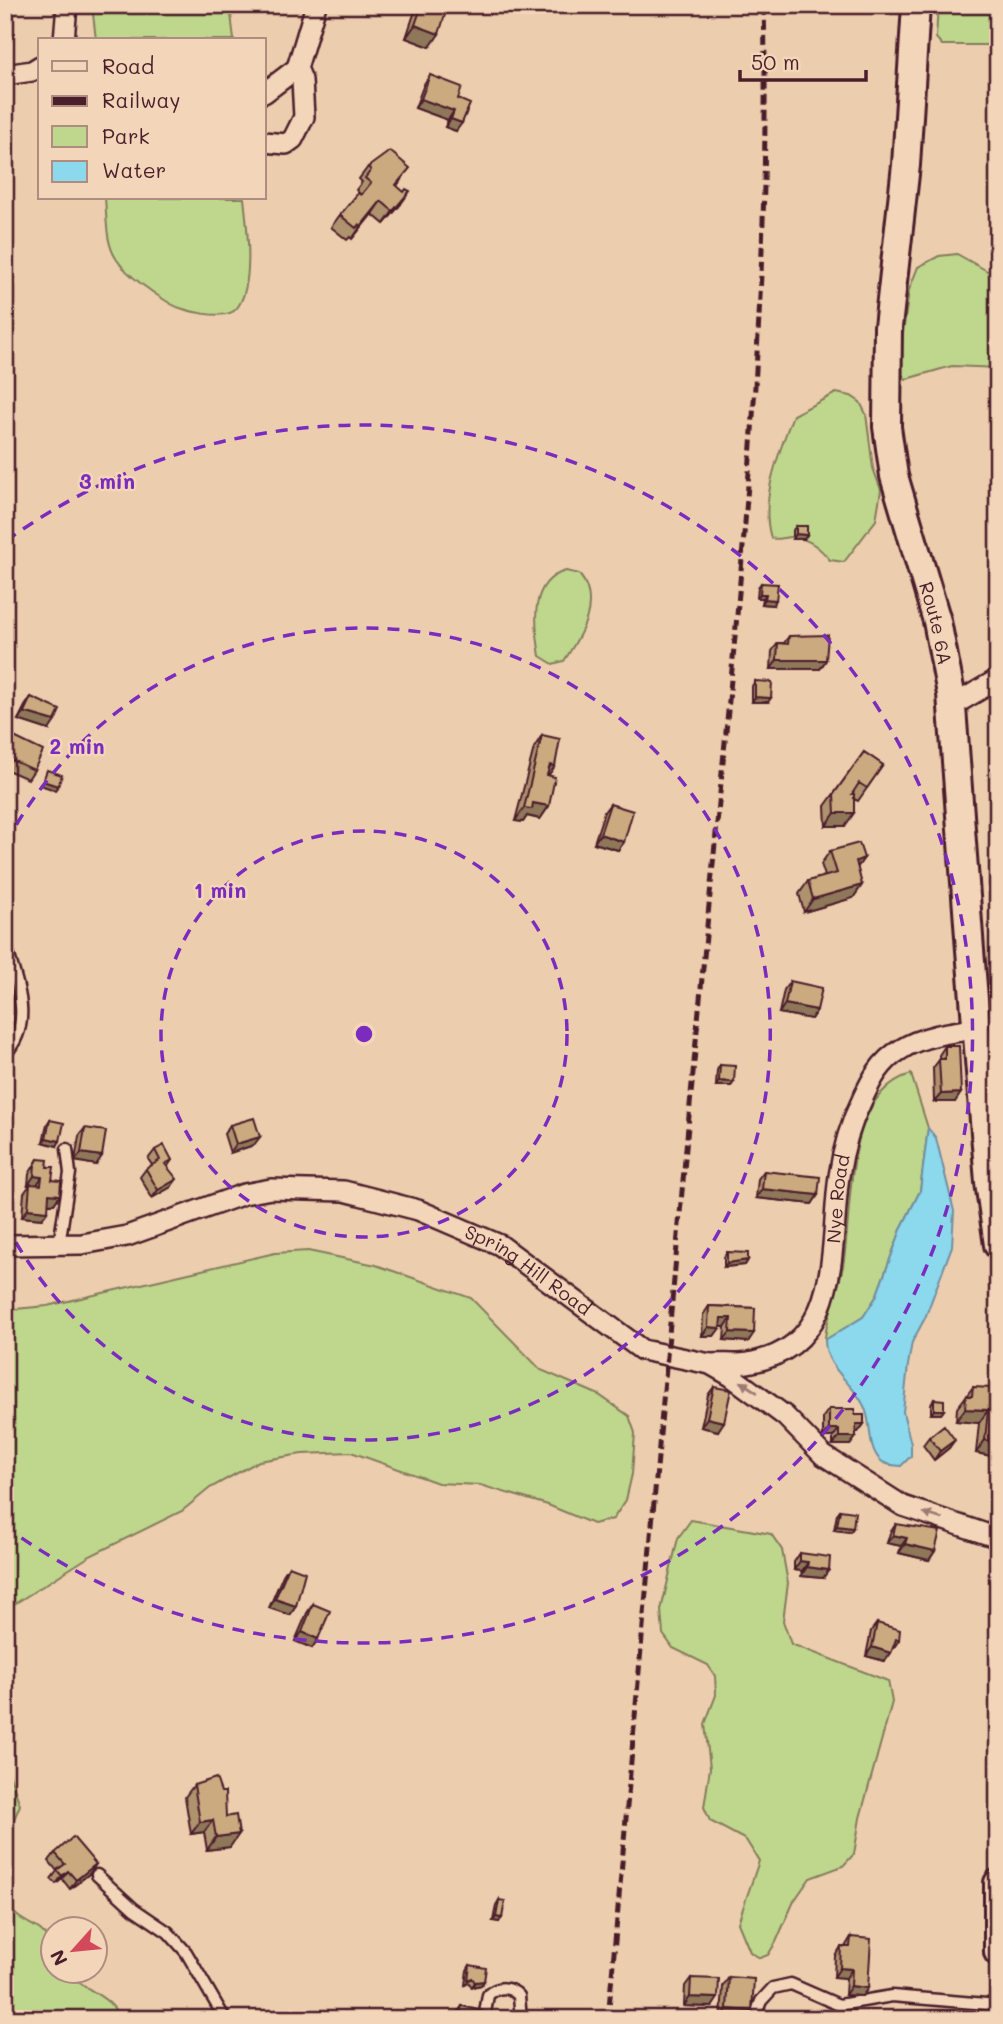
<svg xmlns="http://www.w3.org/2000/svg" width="1003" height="2024" font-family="Mali,sans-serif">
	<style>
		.green { fill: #bfd78d; stroke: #847b5c; stroke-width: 2 }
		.water { fill: #8cd8ed; stroke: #728e9f; stroke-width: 2 }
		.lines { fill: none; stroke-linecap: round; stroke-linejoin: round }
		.service-casing { stroke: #4a1f2b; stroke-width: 15 }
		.minor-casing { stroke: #4a1f2b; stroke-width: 24 }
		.secondary-casing { stroke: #4a1f2b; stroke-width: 32 }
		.service { stroke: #f3d5b9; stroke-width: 10 }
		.minor { stroke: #f3d5b9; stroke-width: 19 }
		.secondary { stroke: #f3d5b9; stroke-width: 26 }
		.rail { stroke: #4a1f2b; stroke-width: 5; stroke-dasharray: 10 5; stroke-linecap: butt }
		.wall { fill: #af926e; stroke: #4a1f2b; stroke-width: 2 }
		.shaded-wall { fill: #8f775a; stroke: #4a1f2b; stroke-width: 2 }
		.building { fill: #ccaa80; stroke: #4a1f2b; stroke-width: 2 }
		.oneway { fill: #9e7a72 }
		.ring { fill: none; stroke: #7b2cbf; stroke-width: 3.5; stroke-dasharray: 12 9 }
		.labels { text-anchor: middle; stroke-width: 5; stroke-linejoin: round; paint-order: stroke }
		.street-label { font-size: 19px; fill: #4a1f2b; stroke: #f3d5b9 }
		.centre { fill: #7b2cbf; stroke: #f3d5b9; stroke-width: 3.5 }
		.ring-label { font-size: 21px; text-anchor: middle; font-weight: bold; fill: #7b2cbf; stroke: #f3d5b9; stroke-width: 5; stroke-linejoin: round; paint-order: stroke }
	</style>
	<rect width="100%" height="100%" fill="#ecceae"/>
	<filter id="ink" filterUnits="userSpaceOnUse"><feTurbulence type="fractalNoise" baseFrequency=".0143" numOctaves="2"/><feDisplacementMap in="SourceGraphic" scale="14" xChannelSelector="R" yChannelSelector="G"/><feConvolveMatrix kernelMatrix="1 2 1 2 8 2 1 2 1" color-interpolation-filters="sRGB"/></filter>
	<g filter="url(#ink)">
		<!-- green -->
		<path class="green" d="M92,5H230L234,40H96Z
			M938,5H998V45H942L936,38Z
			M105,198H244C247,226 255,285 237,308C227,322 183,311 171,304C154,294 128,276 117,260C105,243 107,218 105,198Z
			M957,254L998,277V368L952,366L906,379L898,370L909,290L918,267L939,256Z
			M836,393L851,396L860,402L866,414L873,468L881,490L876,520L844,562L830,560C820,548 810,539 793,537C785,536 779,541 771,538C759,500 780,450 793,415Z
			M566,571L579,574C602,602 581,635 564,661L553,664L540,656C535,626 528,581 566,571Z
			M911,1074L928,1128L920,1191L902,1227L876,1297L863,1317L825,1340C825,1321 839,1289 843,1266C853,1210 843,1093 911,1074Z
			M308,1251L376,1265L471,1298L541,1370L599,1395L629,1416L635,1433L632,1474L626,1500L613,1519L593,1524L548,1505L480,1485L438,1483L351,1452L302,1454L259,1461L210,1488L182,1511L90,1556L5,1610V1310L47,1306L275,1253Z
			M691,1520L771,1534L782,1550L788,1583L783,1621L791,1644L888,1681L892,1702L860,1818L854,1854L843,1866L810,1878L794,1901L776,1942L768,1955L760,1958L750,1952L738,1923L759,1861L746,1840L710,1821L704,1807L710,1768L705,1724L716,1695L715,1676L708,1665L673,1648L663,1634L661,1610L678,1538Z
			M5,1761L20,1805L5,1841Z
			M5,1904C33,1937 52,1915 52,1972H67C81,1989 113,1996 120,2019H5Z"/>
		<!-- water -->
		<path class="water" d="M928,1128L936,1138L954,1211L952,1246L925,1318L912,1342L908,1365L903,1412L911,1444V1456L901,1466C894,1465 886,1466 880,1460C866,1445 873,1421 863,1404C851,1381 825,1368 825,1340L863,1317L876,1297L902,1227L920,1191Z"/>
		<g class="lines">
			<!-- service casing -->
			<g class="service-casing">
				<path id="service" d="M5,942C15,980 36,1022 5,1054
					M59,1245L70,1173L67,1149
					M97,1875L134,1909L168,1932L186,1952L225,2019
					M484,2019L488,1995C498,1986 510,1986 519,1996L521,2019
					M754,2019L761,2001L773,1988L791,1984L839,2005L892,1996L998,2005"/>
			</g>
			<!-- minor casing -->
			<g class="minor-casing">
				<g id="minor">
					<path d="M64,40L67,5"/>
					<path d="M5,75L32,71L40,66"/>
					<path d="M264,93L297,68"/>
					<path d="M264,142L286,144L293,139L304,117L302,80L297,68L316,5"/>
					<path d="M952,706L998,679"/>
					<path id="s1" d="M5,1245L82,1244L127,1236L244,1194L271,1189L344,1191L418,1210L500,1245L642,1350L710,1364L731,1376L785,1416L823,1455L903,1506L998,1538"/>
					<path id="s2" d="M711,1364C723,1363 736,1365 748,1363C844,1347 829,1247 839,1176C843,1149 850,1124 862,1100C871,1080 881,1061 900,1050C921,1036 951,1032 976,1029"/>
				</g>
			</g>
			<!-- secondary casing -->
			<g class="secondary-casing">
				<g id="secondary">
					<path id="s3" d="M916,5L906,165L888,327L887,427L894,476L937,621L951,694L970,950L989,1182L998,1245"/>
					<path d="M998,1883V1952"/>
				</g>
			</g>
			<!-- service -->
			<use href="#service" class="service"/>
			<!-- minor -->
			<use href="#minor" class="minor"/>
			<!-- secondary -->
			<use href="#secondary" class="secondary"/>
			<!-- rail -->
			<path class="rail" d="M608,2019C640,1665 670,1311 704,957C734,641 772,323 764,5"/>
		</g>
		<!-- wall -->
		<path class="wall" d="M417,5H448L430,47L406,38Z
			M430,75L458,99L456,131L445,127L448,120L415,108L424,84Z
			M368,167L401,180L397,186L401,204L384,224L372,214L352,239L350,237L347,240L331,227L340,215L361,195L356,190L362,182L359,179Z
			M796,526L804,539H793V530Z
			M761,583L773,605L762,604L763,598H757L758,587Z
			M789,636L826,660L820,669H771L772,651L778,643H784Z
			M755,681L768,702H752V686Z
			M31,697L49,730L18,720L25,706Z
			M542,735L555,766L548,775L549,806L540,819L527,816L523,822L515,821L534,748Z
			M12,736L34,770L28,779L5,769V746Z
			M864,752L883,765L858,801L854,799L845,826H826L825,806Z
			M610,804L624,842L618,850L594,843L604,812Z
			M830,851L864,858L857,867L862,885L853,898L804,912L799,894L808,881L825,876L821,864Z
			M790,981L817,1010L811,1019L779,1013L784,990Z
			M945,1046L955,1102H934L933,1068L939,1060V1055Z
			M720,1065L734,1082L731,1086H716L717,1070Z
			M50,1120L57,1146L43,1142L47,1124Z
			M230,1125L254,1145L230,1153L224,1134Z
			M85,1128L96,1165L75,1161L79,1136Z
			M155,1150L172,1160L168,1166L171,1187L152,1198L140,1177L146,1169L152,1165L148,1159Z
			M38,1159L47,1167L60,1195L54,1204H48L42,1219L22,1217L24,1193L30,1185H28L29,1174Z
			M764,1171L818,1195L812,1204L756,1198L758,1179Z
			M727,1252L748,1260L745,1265L724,1267V1257Z
			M709,1306L755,1308L748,1342L724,1340L725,1327H720L714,1336H702L703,1315Z
			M714,1387L718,1431L701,1427L708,1395Z
			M973,1387L991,1398L996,1457L976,1453L979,1423L956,1421L957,1408Z
			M934,1399L944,1410L941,1414H931V1404Z
			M829,1409L855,1415L864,1424L858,1432H856V1437L850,1445H833V1437H823V1417Z
			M929,1437L949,1448L934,1460L923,1445Z
			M840,1510L853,1528L850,1532L834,1530L837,1514Z
			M896,1524L935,1551L929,1560L899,1553L901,1546L887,1543L890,1533Z
			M800,1553L823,1578L801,1576L802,1571L794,1570V1562Z
			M289,1566L296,1606L290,1615L269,1608L283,1575Z
			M313,1604L318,1639L312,1648L295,1641L307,1613Z
			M877,1623L899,1640L885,1661L866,1656L871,1631Z
			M194,1785L226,1817L230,1847L207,1850L204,1832L191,1834L185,1797Z
			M55,1853L96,1864L90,1873L70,1889L62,1879L56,1884L51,1879L57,1871L49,1861Z
			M499,1900V1922L493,1921L496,1905Z
			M851,1937L868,1988L862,1996L845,1995L846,1978L834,1977L835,1956L841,1947H845Z
			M470,1965L484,1981L481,1985L472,1987L469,1983L465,1985L467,1970Z
			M729,1977L752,2011L721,2018L723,1986Z
			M691,1978L712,2007L684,2006L685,1986Z
			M462,2006L485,2019H455L456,2015Z"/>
		<!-- shaded-wall -->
		<path class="shaded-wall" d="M415,25L439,34L430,47L406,38Z
			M421,99L454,111L448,120L415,108Z
			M451,119L462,123L456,131L445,127Z
			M410,191L401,204L384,224L393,211Z
			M381,201L372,214L352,239L361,226Z
			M796,534L807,535L804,539H793Z
			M760,594H766L763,598H757Z
			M765,599L776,600L773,605L762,604Z
			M777,660H826L820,669H771Z
			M755,697L771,698L768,702H752Z
			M24,712L55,721L49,730L18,720Z
			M550,765L555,766L546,779Z
			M43,781L58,786L55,790L40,785Z
			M533,803L549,806L540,819L527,816L523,822L515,821L524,808Z
			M835,813H854L845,826H826Z
			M600,834L624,842L618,850L594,843Z
			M864,858L855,871L856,861Z
			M862,885L853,898L804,912L813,899Z
			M785,1004L817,1010L811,1019L779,1013Z
			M719,1081L734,1082L731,1086H716Z
			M961,1093L955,1102H934L941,1094Z
			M260,1137L254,1145L230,1153L236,1144Z
			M46,1138L60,1141L57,1146L43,1142Z
			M81,1153L102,1156L96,1165L75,1161Z
			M34,1176L42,1177L36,1186L28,1185Z
			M177,1179L171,1187L152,1198L158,1190Z
			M762,1189L818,1195L812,1204L756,1198Z
			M49,1194L60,1195L54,1204L43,1203Z
			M28,1209L48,1211L42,1219L22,1217Z
			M748,1260L745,1265L724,1267L727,1263Z
			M721,1318H731L725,1327L715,1326Z
			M708,1327L720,1328L714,1336H702Z
			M730,1332L754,1333L748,1342L724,1340Z
			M965,1409L988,1410L979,1423L956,1421Z
			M934,1410H944L941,1414H931Z
			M707,1418L724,1422L718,1431L701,1427Z
			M856,1424H864L858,1432H850Z
			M829,1429H839L833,1437H823Z
			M839,1437H856L850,1445H833Z
			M955,1440L949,1448L934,1460L940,1451Z
			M985,1440L998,1443V1455L996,1457L976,1453Z
			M837,1526L853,1528L850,1532L834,1530Z
			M893,1535L907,1538L901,1546L887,1543Z
			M905,1544L935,1551L929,1560L899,1553Z
			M800,1561L808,1562L802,1571L794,1570Z
			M807,1567L829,1570L823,1578L801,1576Z
			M275,1599L296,1606L290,1615L269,1608Z
			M302,1632L318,1639L312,1648L295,1641Z
			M872,1647L891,1653L885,1661L866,1656Z
			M213,1820L204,1832L191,1834L200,1822Z
			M239,1834L230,1847L207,1850L216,1837Z
			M96,1864L90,1873L70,1889L76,1880Z
			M68,1871L62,1879L56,1884L62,1876Z
			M496,1917L502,1918L499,1922L493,1921Z
			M840,1968L852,1969L846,1978L834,1977Z
			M484,1981L481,1985L472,1987L475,1982Z
			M851,1986L868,1988L862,1996L845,1995Z
			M690,1997L718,1998L712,2007L684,2006Z
			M727,2009L752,2011L747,2019L721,2018Z"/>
		<!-- building -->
		<path class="building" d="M422,5H448L439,34L415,25Z
			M430,75L462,87L458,99L470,104L462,123L451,119L454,111L421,99Z
			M390,151L410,168L396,185L404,192L406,189L410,191L393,211L381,201L361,226L359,224L356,228L340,215L358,193L361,195L371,183L365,178L371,170L368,167Z
			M796,526H807V535L796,534Z
			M761,583L778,584L776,600L765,599L766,594H760Z
			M828,635L826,660H777L778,643L788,644L789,636Z
			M755,681L772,682L771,698L755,697Z
			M31,697L60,710L55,721L24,712Z
			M542,735L560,739L555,766L550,765L547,775L555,777L549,806L533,803L532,809L524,808Z
			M12,736L43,751L34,770L5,757V751Z
			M864,752L883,765L867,788L859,783L852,794H854V813H835L834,794Z
			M47,770L62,775L58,786L43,781Z
			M610,804L633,811L624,842L600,834Z
			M859,843L864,858L856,861L862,885L813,899L808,881L837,873L830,851Z
			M790,981L822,988L817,1010L785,1004Z
			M945,1046H959L961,1093L941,1094L939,1059H945Z
			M720,1065L735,1066L734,1082L719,1081Z
			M254,1118L260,1137L236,1144L230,1125Z
			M50,1120L64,1123L60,1141L46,1138Z
			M85,1128L106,1131L102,1156L81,1153Z
			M164,1145L172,1160L165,1164L177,1179L158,1190L146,1169L160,1160L155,1150Z
			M38,1159L48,1160L47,1167H54L52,1180L61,1181L60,1195L49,1194L48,1211L28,1209L30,1184L41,1185L42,1177L34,1176L35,1165Z
			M764,1171L820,1177L818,1195L762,1189Z
			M727,1252L748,1253V1260L727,1263Z
			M709,1306L755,1308L754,1333L730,1332L731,1318H721L720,1328L708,1327Z
			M714,1387L731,1390L724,1422L707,1418Z
			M973,1387L992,1388L991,1398L998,1399V1443L985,1440L988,1410L965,1409L966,1396H972Z
			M934,1399L944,1400V1410H934Z
			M829,1409H855V1415H864V1424H856V1437H839V1429H829Z
			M944,1425L955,1440L940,1451L929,1437Z
			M840,1510L855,1512L853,1528L837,1526Z
			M896,1524L940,1531L935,1551L905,1544L907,1538L893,1535Z
			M800,1553L830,1557L829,1570L807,1567L808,1562L800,1561Z
			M289,1566L305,1572L296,1606L275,1599Z
			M313,1604L330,1611L318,1639L302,1632Z
			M877,1623L900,1630L899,1640L896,1639L891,1653L872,1647Z
			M216,1778L221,1792H225L226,1817L236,1815L239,1834L216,1837L213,1820L200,1822L194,1785Z
			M73,1837L96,1864L76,1880L68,1871L62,1876L57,1870L65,1864L55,1853Z
			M499,1900L505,1901L502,1918L496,1917Z
			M851,1937L871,1939L868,1988L851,1986L852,1969L840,1968L841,1947H850Z
			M470,1965L486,1968L484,1981L475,1982L472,1978L468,1981Z
			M729,1977L754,1979L752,2011L727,2009Z
			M691,1978L719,1979L718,1998L690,1997Z
			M462,2006L486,2012L485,2019H458Z"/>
		<!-- one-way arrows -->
		<defs><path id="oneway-solid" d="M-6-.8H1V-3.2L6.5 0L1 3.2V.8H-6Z" transform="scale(1.75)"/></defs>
		<g class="oneway">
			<use href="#oneway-solid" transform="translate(749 1387) rotate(-146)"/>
			<use href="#oneway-solid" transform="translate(933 1516) rotate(-162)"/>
		</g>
	</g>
	<!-- distance rings -->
	<g class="ring">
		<circle cx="364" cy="1034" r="203"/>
		<path d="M6 843A406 406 0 1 1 6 1225"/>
		<path d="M6 541A609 609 0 1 1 6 1527"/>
	</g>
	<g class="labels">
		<!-- street labels -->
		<g class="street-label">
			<text dy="7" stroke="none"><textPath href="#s3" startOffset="626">Route 6A</textPath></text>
			<text dy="7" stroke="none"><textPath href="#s2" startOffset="243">Nye Road</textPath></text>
			<text dy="7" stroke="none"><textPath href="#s1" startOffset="550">Spring Hill Road</textPath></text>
		</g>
	</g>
	<circle cx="364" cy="1034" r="10" class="centre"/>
	<g class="ring-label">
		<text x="107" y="489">3 min</text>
		<text x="77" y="754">2 min</text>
		<text x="220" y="898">1 min</text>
	</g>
	<!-- margin -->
	<rect width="1003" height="2024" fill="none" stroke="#f3d5b9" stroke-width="28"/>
	<rect x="14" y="14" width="975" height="1996" fill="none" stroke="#4a1f2b" stroke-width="2.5" filter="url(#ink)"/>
	<!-- legend -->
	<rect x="38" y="38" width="228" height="161" fill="#f3d5b9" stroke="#af8c80" stroke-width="2"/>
	<rect x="52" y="61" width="35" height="10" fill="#f3d5b9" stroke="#af8c80" stroke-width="2"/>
	<text x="102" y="74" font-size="21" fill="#4a1f2b">Road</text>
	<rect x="52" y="96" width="35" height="10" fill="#4a1f2b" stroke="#af8c80" stroke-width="2"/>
	<text x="102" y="108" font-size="21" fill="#4a1f2b">Railway</text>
	<rect x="52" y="126" width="35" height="21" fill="#bfd78d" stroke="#af8c80" stroke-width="2"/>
	<text x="102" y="144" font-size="21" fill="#4a1f2b">Park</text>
	<rect x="52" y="161" width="35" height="21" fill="#8cd8ed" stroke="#af8c80" stroke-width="2"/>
	<text x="102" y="178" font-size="21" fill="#4a1f2b">Water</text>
	<!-- north arrow -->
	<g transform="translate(74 1950) rotate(243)"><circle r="33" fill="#f3d5b9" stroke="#af8c80" stroke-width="2"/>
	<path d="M0-5L12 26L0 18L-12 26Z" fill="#d1495b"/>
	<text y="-10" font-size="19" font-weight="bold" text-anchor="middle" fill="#4a1f2b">N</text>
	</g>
	<!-- scale -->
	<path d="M740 70v10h126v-10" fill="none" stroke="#4a1f2b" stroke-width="3.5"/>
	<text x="751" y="70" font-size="21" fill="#4a1f2b" stroke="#f3d5b9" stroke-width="5" paint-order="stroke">50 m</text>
</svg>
